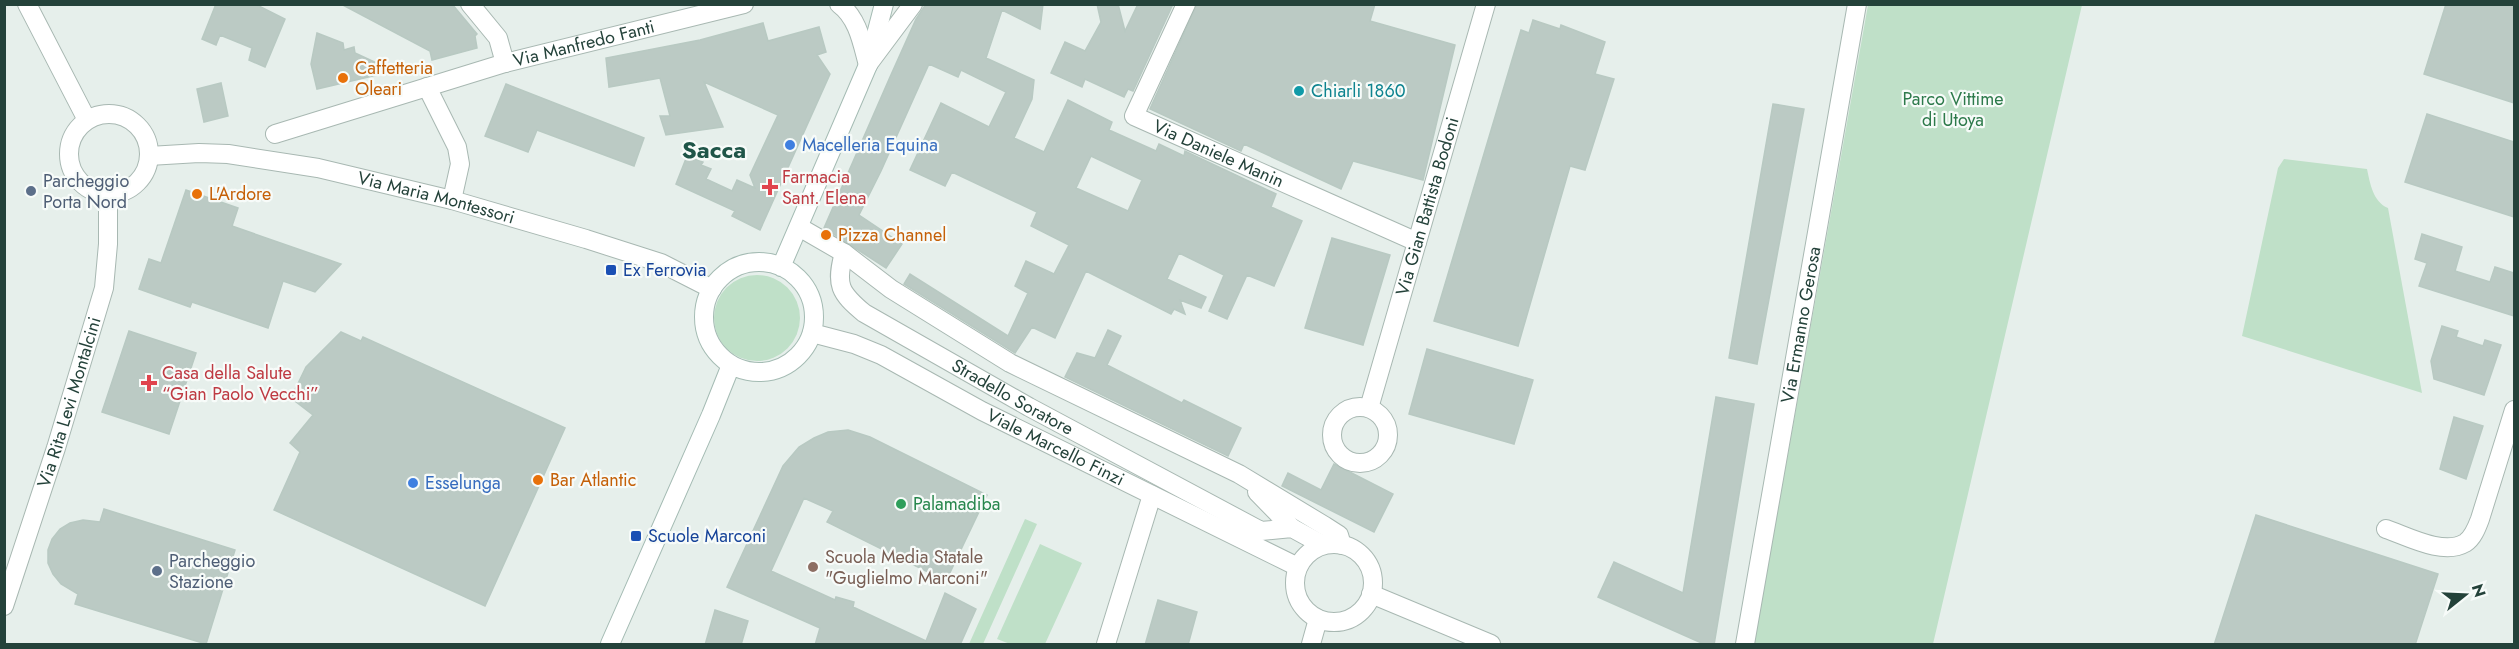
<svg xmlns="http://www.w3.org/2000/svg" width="2519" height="649" font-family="Jost,sans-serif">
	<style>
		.green { fill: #bfe0c8 }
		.building { fill: #bbcac4; stroke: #b8c9c2; stroke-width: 1.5; fill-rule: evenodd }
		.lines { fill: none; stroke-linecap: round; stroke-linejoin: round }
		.minor-casing { stroke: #a8b8b2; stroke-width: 20 }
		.tertiary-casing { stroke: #a8b8b2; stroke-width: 20 }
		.secondary-casing { stroke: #a4bbb3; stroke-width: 20 }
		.minor { stroke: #fff; stroke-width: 18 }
		.tertiary { stroke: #fff; stroke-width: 18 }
		.secondary { stroke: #fff; stroke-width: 18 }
		.food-dot { fill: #e8710a; stroke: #f7fbf9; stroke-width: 2 }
		.culture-dot { fill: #0f9aa8; stroke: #f7fbf9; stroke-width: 2 }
		.shop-dot { fill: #3f7fe0; stroke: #f7fbf9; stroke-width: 2 }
		.health-dot { fill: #e0444e; stroke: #f7fbf9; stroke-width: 2 }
		.service-dot { fill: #5c6f8a; stroke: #f7fbf9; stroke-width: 2 }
		.transit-dot { fill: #1a4fb4; stroke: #f7fbf9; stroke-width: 2 }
		.leisure-dot { fill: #2e9e5b; stroke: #f7fbf9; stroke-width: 2 }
		.education-dot { fill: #8d6e63; stroke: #f7fbf9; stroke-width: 2 }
		.labels { text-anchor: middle; stroke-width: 4.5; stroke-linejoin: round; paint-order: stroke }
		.street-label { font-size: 18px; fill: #24423a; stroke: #f7fbf9 }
		.food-label { font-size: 18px; fill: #c56008; stroke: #f7fbf9; text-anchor: start }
		.culture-label { font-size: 18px; fill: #0d838f; stroke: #f7fbf9; text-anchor: start }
		.park-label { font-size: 18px; fill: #2d7a4b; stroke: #f7fbf9 }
		.shop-label { font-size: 18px; fill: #366cbe; stroke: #f7fbf9; text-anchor: start }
		.health-label { font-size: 18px; fill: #be3a42; stroke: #f7fbf9; text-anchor: start }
		.service-label { font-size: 18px; fill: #4e5e75; stroke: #f7fbf9; text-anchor: start }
		.transit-label { font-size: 18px; fill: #164399; stroke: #f7fbf9; text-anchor: start }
		.leisure-label { font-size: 18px; fill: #27864d; stroke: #f7fbf9; text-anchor: start }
		.education-label { font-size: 18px; fill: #785e54; stroke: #f7fbf9; text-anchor: start }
		.district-label { font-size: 24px; font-weight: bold; fill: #1f5548; stroke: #f7fbf9 }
	</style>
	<rect width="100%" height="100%" fill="#e6efeb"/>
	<!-- green -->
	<path class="green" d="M1868,5H2082L1933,644H1754Z
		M2284,159L2367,169C2370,183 2373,202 2388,208L2422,393L2242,336L2278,168Z
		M714 318a43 43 0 1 1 86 0a43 43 0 1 1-86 0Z
		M1025,519L1037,524L983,644H969Z
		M1040,544L1082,563L1045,644H1010L997,639Z"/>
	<!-- building -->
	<path class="building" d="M216,4H255L285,19L265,67L249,60L252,48L220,35L216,45L202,39Z
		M341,4H452L477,34L475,36L477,48L432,60L430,51Z
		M926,4H1043L1040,29L1002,10L986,58L1034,80L1032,99L1014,138L1044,152L1068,100L1112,122L1109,130L1156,151L1159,144L1184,156L1185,151L1276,194L1271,207L1302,221L1274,286L1247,275L1227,319L1209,311L1224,275L1179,253L1167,279L1206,297L1201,308L1180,300L1185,314L1174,309L1171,314L1086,271L1055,338L1032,327L1015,353L904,284L910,274L1008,336L1028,293L1015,286L1026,261L1054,274L1069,245L1031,226L1037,212L952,172L945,186L910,170L941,103L989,127L1006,92L961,70L958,77L929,64L881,171L859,215L902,244L886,268L824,228L890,77L916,19ZM1091,156L1142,180L1128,211L1076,188Z
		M1097,4H1118L1125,31L1138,4H1173L1133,91L1128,89L1124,97L1085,79L1082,87L1051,73L1065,42L1085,51L1101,22Z
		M1197,4H1375L1370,21L1455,45L1423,180L1353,161L1341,189L1244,144L1241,151L1150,109Z
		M2446,4H2514V103L2424,74Z
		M1533,20L1560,29L1561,25L1605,42L1595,74L1614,79L1585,170L1570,166L1518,346L1434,321L1521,30L1529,33Z
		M763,23L768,41L819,27L826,52L817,55L830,74L760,230L732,216L735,211L676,184L687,156L703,162L701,165L711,169L706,179L732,191L737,180L755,188L750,175L778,115L704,82L723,127L666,135L660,116H670L660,78L609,87L606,58L700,40Z
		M317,33L343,43L344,50L354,47L355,53L394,71L317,89L311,64Z
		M221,83L228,116L204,122L197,89Z
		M506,84L644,138L634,166L537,130L528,152L485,136Z
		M1773,104L1804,109L1757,364L1729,358Z
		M2427,114L2514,142V217L2405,182Z
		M186,190L238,208L232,226L341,264L315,292L283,281L268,328L192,302L190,307L139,289L149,259L161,263Z
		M2422,234L2462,247L2455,271L2490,282L2495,267L2514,273V316L2419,286L2427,263L2415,259Z
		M1332,238L1390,255L1363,345L1305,328Z
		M2442,326L2458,331L2456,337L2483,346L2485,340L2501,345L2484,395L2434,379L2431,361Z
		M1108,330L1121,336L1107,365L1182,403L1184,400L1241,428L1228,456L1065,377L1077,353L1095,358Z
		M129,331L196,353L169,434L102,412Z
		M341,332L361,341L363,337L565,428L485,606L274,510L300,452L290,443L313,415L291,398L306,367Z
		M1427,349L1533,380L1514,444L1409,414Z
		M1716,397L1754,404L1714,645H1706L1598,597L1614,562L1683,593Z
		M2454,417L2483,426L2466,479L2440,469Z
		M848,430L870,437L987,495L946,581L827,522L833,511L804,498L771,571L835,600L836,597L854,602L853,607L926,641L945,593L976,609L960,645H815L820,628L727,587L783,466L799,447L814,438L828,432Z
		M1334,464L1393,494L1374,532L1282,486L1288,473L1321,490Z
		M104,509L235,550L206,644L75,604L78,594L61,584L53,574L48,563V550L52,539L60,529L70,523L83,520L100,522Z
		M2256,515L2438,574L2415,645H2214Z
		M1158,600L1197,612L1188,645H1145Z
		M715,610L748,621L741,645H705Z"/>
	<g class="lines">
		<!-- minor casing -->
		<g class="minor-casing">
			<g id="minor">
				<path d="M470,4L498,38L505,63"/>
				<path id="s1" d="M1186,4L1134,116L1417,242"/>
				<path d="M427,87L457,147L460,164L452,200"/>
				<path id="s2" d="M275,134L505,63L744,4"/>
				<path d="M799,227L844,253L891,289L1010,363L1239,474L1325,526L1339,535L1342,545"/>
				<path id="s3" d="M844,253C835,285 840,293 864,313L1029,407L1261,531L1292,528L1323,545"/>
				<circle cx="1360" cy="435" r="28"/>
				<path id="s4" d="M1369,408L1486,4"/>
				<path d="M1257,492L1292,528"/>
				<path d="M2386,529C2407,536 2443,556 2465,543C2473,538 2477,527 2480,519L2514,410"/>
				<path d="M1106,644L1152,495"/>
				<path d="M1311,644L1318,619"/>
				<path id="s5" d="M1745,644L1857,4"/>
			</g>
		</g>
		<!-- tertiary casing -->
		<g class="tertiary-casing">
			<g id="tertiary">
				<path d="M27,4L87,120"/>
				<path d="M839,4C858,18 862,43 868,65"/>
				<path d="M869,63L913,4"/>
				<circle cx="109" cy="154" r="40"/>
				<path id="s6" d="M149,156L199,153L228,154L318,168L452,200L586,239L661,263L712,289"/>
				<path id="s7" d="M812,333L854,344L881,355L982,411L1298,567"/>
				<circle cx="1334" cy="583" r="39"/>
				<path d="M1371,594L1491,644"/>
				<path id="s8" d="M4,606L56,448L104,288L108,244V194"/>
			</g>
		</g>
		<!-- secondary casing -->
		<g class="secondary-casing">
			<path id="secondary" d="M704 317a55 55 0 1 1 110 0a55 55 0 1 1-110 0Z
				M781,267L868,65L884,4
				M610,644L711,415L731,365"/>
		</g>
		<!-- minor -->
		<use href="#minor" class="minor"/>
		<!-- tertiary -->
		<use href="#tertiary" class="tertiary"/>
		<!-- secondary -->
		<use href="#secondary" class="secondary"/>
	</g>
	<!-- markers -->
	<g class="food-dot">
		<circle cx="343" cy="78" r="6"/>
		<circle cx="197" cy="194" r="6"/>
		<circle cx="826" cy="235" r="6"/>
		<circle cx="538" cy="480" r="6"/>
	</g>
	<circle class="culture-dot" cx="1299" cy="91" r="6"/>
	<g class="shop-dot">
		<circle cx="790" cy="145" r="6"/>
		<circle cx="413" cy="483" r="6"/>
	</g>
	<g class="health-dot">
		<path d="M767 178h6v6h6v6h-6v6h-6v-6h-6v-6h6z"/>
		<path d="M146 374h6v6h6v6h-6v6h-6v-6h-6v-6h6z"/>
	</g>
	<g class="service-dot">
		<circle cx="31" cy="191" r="6"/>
		<circle cx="157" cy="571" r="6"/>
	</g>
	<g class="transit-dot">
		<rect x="605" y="264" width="12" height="12" rx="3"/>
		<rect x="630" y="530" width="12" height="12" rx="3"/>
	</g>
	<circle class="leisure-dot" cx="901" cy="504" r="6"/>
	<circle class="education-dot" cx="813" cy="567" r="6"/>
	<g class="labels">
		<!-- street labels -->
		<g class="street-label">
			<text dy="6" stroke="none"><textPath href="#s2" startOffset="322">Via Manfredo Fanti</textPath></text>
			<text dy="6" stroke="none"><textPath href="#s1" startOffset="216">Via Daniele Manin</textPath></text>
			<text dy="6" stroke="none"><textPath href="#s6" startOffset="292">Via Maria Montessori</textPath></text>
			<text dy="6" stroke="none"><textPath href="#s4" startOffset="210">Via Gian Battista Bodoni</textPath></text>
			<text dy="6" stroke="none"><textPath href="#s5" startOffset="324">Via Ermanno Gerosa</textPath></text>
			<text dy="6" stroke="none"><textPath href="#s3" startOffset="240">Stradello Soratore</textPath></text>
			<text dy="6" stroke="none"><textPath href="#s8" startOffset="214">Via Rita Levi Montalcini</textPath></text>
			<text dy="6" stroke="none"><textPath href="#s7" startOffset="270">Viale Marcello Finzi</textPath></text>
		</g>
		<!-- food labels -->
		<g class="food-label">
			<text x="355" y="74">Caffetteria<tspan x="355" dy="21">Oleari</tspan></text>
			<text x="209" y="200">L'Ardore</text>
			<text x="838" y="241">Pizza Channel</text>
			<text x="550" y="486">Bar Atlantic</text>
		</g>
		<!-- culture labels -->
		<g class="culture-label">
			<text x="1311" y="97">Chiarli 1860</text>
		</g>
		<!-- park labels -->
		<g class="park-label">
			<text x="1953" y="105">Parco Vittime<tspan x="1953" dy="21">di Utoya</tspan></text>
		</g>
		<!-- shop labels -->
		<g class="shop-label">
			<text x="802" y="151">Macelleria Equina</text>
			<text x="425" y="489">Esselunga</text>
		</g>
		<!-- health labels -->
		<g class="health-label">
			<text x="782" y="183">Farmacia<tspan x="782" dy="21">Sant. Elena</tspan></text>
			<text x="162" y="379">Casa della Salute<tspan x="162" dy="21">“Gian Paolo Vecchi”</tspan></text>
		</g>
		<!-- service labels -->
		<g class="service-label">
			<text x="43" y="187">Parcheggio<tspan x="43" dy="21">Porta Nord</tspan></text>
			<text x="169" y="567">Parcheggio<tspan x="169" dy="21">Stazione</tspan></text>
		</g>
		<!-- transit labels -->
		<g class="transit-label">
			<text x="623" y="276">Ex Ferrovia</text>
			<text x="648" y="542">Scuole Marconi</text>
		</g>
		<!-- leisure labels -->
		<g class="leisure-label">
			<text x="913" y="510">Palamadiba</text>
		</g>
		<!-- education labels -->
		<g class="education-label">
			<text x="825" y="563">Scuola Media Statale<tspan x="825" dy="21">"Guglielmo Marconi"</tspan></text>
		</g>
		<!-- district labels -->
		<g class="district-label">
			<text x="714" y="158">Sacca</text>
		</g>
	</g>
	<!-- border -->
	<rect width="2519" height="649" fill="none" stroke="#24423a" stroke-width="12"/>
	<!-- north arrow -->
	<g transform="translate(2465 595) rotate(72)" stroke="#f7fbf9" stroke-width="4.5" paint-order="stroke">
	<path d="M0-4.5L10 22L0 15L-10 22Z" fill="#24423a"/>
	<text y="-9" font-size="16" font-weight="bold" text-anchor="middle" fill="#24423a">N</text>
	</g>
</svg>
